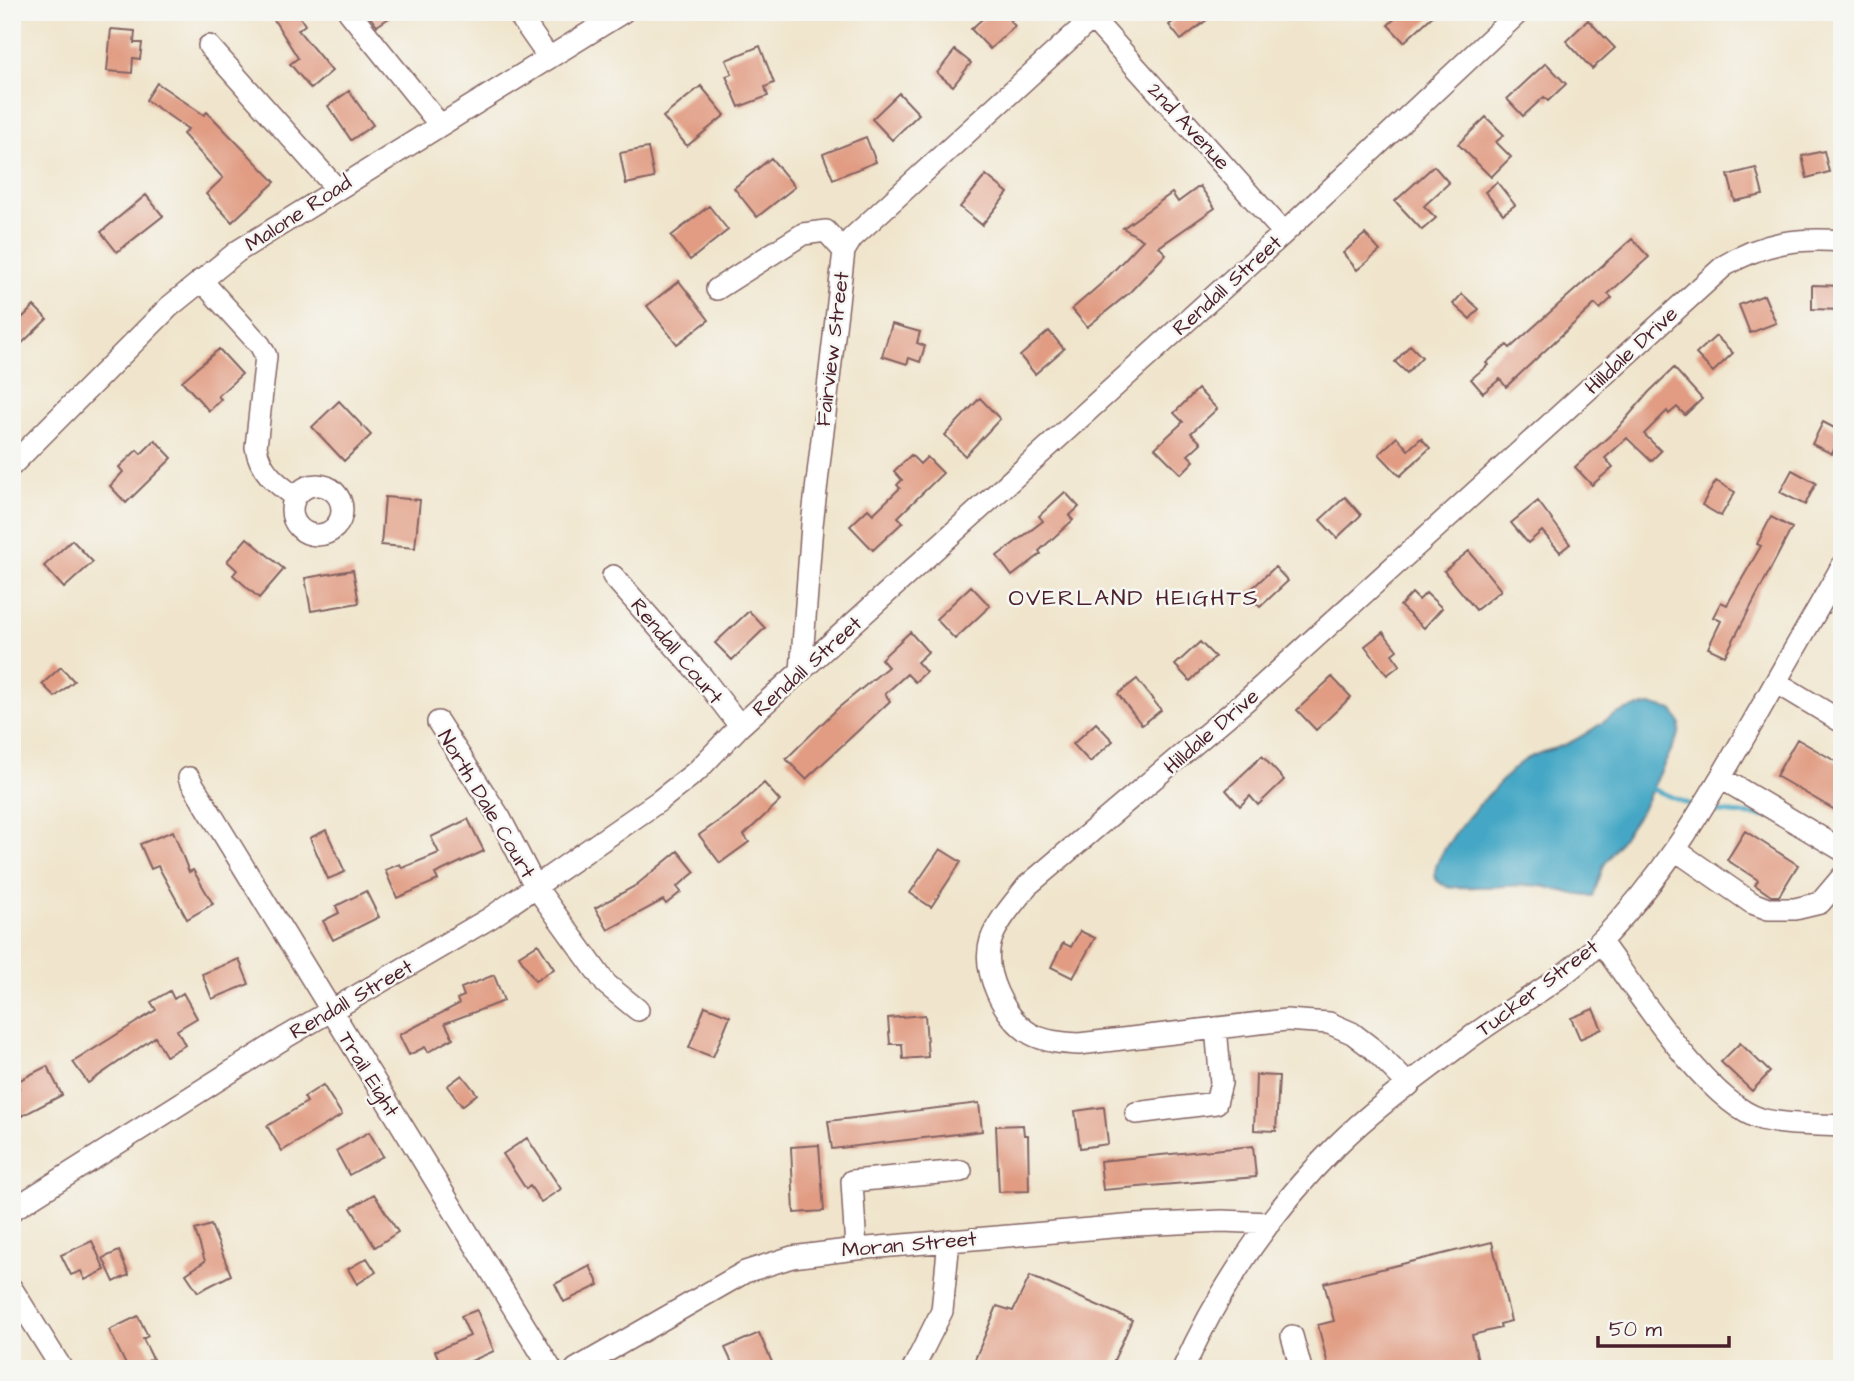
<svg xmlns="http://www.w3.org/2000/svg" width="1854" height="1381" font-family="'Architects Daughter',sans-serif">
	<style>
		.water { fill: #45a7c5; stroke: #486378; stroke-width: 2 }
		.lines { fill: none; stroke-linecap: round; stroke-linejoin: round }
		.stream { stroke: #45a7c5; stroke-width: 5 }
		.building { fill: #e19c83 }
		.minor-casing { stroke: #846463; stroke-width: 24 }
		.minor { stroke: #fff; stroke-width: 21 }
		.labels { text-anchor: middle; stroke-width: 5; stroke-linejoin: round; paint-order: stroke }
		.street-label { font-size: 21px; fill: #4a1f2b; stroke: #f6f6f2 }
		.neighbourhood-label { font-size: 23px; letter-spacing: 2px; fill: #4a1f2b; stroke: #f6f6f2 }
	</style>
	<rect width="100%" height="100%" fill="#f6f6f2"/>
	<filter id="ink" filterUnits="userSpaceOnUse"><feTurbulence type="fractalNoise" baseFrequency=".0143" numOctaves="2"/><feDisplacementMap in="SourceGraphic" scale="14" xChannelSelector="R" yChannelSelector="G"/><feConvolveMatrix kernelMatrix="1 2 1 2 8 2 1 2 1" color-interpolation-filters="sRGB"/></filter>
	<filter id="wash" filterUnits="userSpaceOnUse"><feTurbulence type="fractalNoise" baseFrequency=".00686" numOctaves="4" result="noise"/><feDisplacementMap in="SourceGraphic" scale="28" xChannelSelector="R" yChannelSelector="G"/><feGaussianBlur stdDeviation="1.57" result="paint"/><feColorMatrix in="noise" values="0 0 0 0 0 0 0 0 0 0 0 0 0 0 0 0 0 1.4 0 .05"/><feComposite in="paint" operator="in"/></filter>
	<g filter="url(#wash)">
		<rect width="100%" height="100%" fill="#f0e5cc"/>
		<!-- water -->
		<path class="water" d="M1652,705L1673,710L1680,723L1679,734L1643,808L1604,865L1593,896C1574,896 1559,889 1541,886C1520,883 1498,888 1477,887C1467,887 1442,890 1436,879C1425,857 1504,776 1522,762C1537,751 1555,750 1571,742C1605,725 1610,709 1652,705Z"/>
		<g class="lines">
			<!-- stream -->
			<path class="stream" d="M1647,787L1691,805
				M1711,811L1771,817"/>
		</g>
		<g id="blocks">
			<!-- building -->
			<path class="building" d="M269,12H297L305,25L298,30L332,71L311,89L290,64L298,58Z
				M366,12H398L377,26Z
				M990,12H1020L1010,21L1015,26L990,49L971,29Z
				M1185,12H1217L1181,40L1169,25Z
				M1402,12H1437L1404,42L1388,25Z
				M1588,20L1615,48L1592,69L1566,41Z
				M111,29L135,31L134,43H142L140,59L133,58L132,73L107,71Z
				M760,46L774,83L765,87L768,96L739,107L726,76L732,74L726,60Z
				M955,50L971,63L953,86L937,73Z
				M1546,63L1566,84L1548,101L1544,97L1523,116L1507,99Z
				M157,83L204,115L207,112L275,182L232,222L206,194L223,178L183,134L188,129L146,100Z
				M701,86L725,115L687,146L663,117Z
				M349,91L373,125L351,140L328,106Z
				M899,93L919,114L892,140L872,119Z
				M1486,117L1504,135L1496,142L1511,157L1491,177L1458,144Z
				M866,137L876,162L833,179L823,154Z
				M648,148L654,178L626,184L620,153Z
				M1824,151L1829,172L1807,178L1802,156Z
				M771,158L795,187L757,217L734,188Z
				M1434,166L1449,183L1424,206L1436,218L1422,230L1395,201Z
				M1756,168L1763,195L1735,201L1728,175Z
				M986,175L1008,193L982,225L960,207Z
				M1497,182L1515,205L1503,214L1485,192Z
				M1200,186L1215,208L1159,247L1166,254L1129,293L1087,327L1072,309L1102,283L1143,240L1123,228L1172,193L1178,202Z
				M146,195L163,216L117,252L101,232Z
				M709,206L728,230L690,260L671,236Z
				M1365,234L1380,251L1357,270L1343,253Z
				M1632,239L1649,257L1608,294L1612,298L1600,309L1595,304L1506,387L1500,379L1483,393L1471,379L1488,365L1486,363L1507,345L1510,348Z
				M679,281L709,320L677,344L647,306Z
				M1812,285L1842,286V310L1812,309Z
				M1462,294L1479,309L1470,319L1453,304Z
				M1764,295L1776,323L1750,333L1739,305Z
				M12,306L23,317L34,306L47,319L19,346L12,339Z
				M892,324L920,332L917,343L925,346L920,362L909,358L907,364L882,356Z
				M1049,331L1064,349L1035,374L1020,356Z
				M1716,336L1733,353L1713,372L1696,354Z
				M1410,345L1422,357L1407,373L1395,362Z
				M219,349L242,374L218,396L221,399L209,411L182,381Z
				M1674,368L1702,399L1685,415L1677,407L1669,414L1667,411L1644,434L1661,451L1651,461L1627,438L1605,458L1613,467L1592,485L1575,467L1617,429L1649,392Z
				M1198,389L1217,409L1191,433L1201,443L1188,455L1194,461L1181,474L1155,448L1183,422L1174,413Z
				M980,398L1000,419L965,456L945,435Z
				M339,401L371,435L344,461L312,427Z
				M1823,422L1842,432L1832,454L1812,444Z
				M1397,437L1408,450L1421,438L1430,448L1400,476L1379,454Z
				M155,440L172,458L126,503L110,486L123,472L119,467L137,450L141,454Z
				M911,455L920,464L927,457L943,473L898,517L903,522L873,550L850,526L868,509L873,514L900,488L897,485L902,480L894,471Z
				M1792,470L1816,483L1805,505L1780,492Z
				M1716,481L1735,492L1721,516L1702,505Z
				M1065,492L1079,507L1069,516L1073,520L1039,551L1041,554L1012,576L997,556L1043,521L1039,516Z
				M385,497L420,500L415,548L381,545Z
				M1345,497L1361,515L1337,538L1320,520Z
				M1538,501L1570,544L1560,552L1542,531L1528,543L1511,523Z
				M1771,517L1792,528L1725,656L1708,648L1721,621L1713,617L1721,602L1727,605L1761,546L1757,544Z
				M247,538L284,569L259,598L233,575L237,570L227,561Z
				M72,540L93,562L64,588L44,566Z
				M1469,551L1501,590L1476,610L1444,571Z
				M1275,567L1288,581L1260,607L1247,593Z
				M353,570L359,603L311,611L305,578Z
				M971,586L990,606L955,639L936,619Z
				M1412,593L1419,600L1426,593L1442,608L1424,628L1400,606Z
				M749,611L765,628L732,660L715,643Z
				M910,632L928,652L917,662L926,672L915,682L907,674L885,694L890,701L806,779L786,759L837,709L888,667L881,659Z
				M1383,632L1397,650L1392,654L1400,665L1387,675L1365,646Z
				M1200,642L1215,657L1190,681L1175,665Z
				M61,667L74,681L55,697L42,684Z
				M1332,677L1351,697L1316,730L1297,710Z
				M1137,679L1161,710L1142,725L1118,694Z
				M1096,723L1113,741L1090,762L1073,744Z
				M1797,739L1842,765V814L1776,776Z
				M1262,756L1284,780L1258,805L1250,796L1240,806L1226,790Z
				M764,783L780,801L744,835L749,842L720,863L699,835L737,808Z
				M468,819L484,851L435,874L438,880L397,898L385,870L400,864L402,868L439,853L431,837Z
				M326,830L345,872L328,879L310,838Z
				M173,831L189,872L193,870L213,904L187,919L158,866L151,869L140,844Z
				M1745,831L1798,865L1779,896H1771L1755,885L1758,880L1727,860Z
				M940,849L961,862L931,907L910,893Z
				M678,851L695,872L677,887L681,892L666,904L663,900L608,930L595,908L635,886Z
				M366,891L379,917L333,940L323,921L339,913L336,906Z
				M1080,931L1095,938L1073,978L1051,967L1063,943L1071,947Z
				M538,944L554,969L535,981L519,956Z
				M239,959L249,984L212,999L202,974Z
				M494,975L504,1001L445,1023L453,1038L428,1052L425,1047L409,1055L399,1035L459,1004L457,999L464,996L461,988Z
				M170,991L174,999L183,993L197,1018L177,1030L185,1045L166,1056L155,1037L88,1083L73,1062L156,1010L151,1002Z
				M705,1006L730,1016L713,1057L689,1048Z
				M1593,1009L1602,1029L1580,1039L1571,1018Z
				M925,1015L928,1057L903,1059L902,1044H890L888,1018Z
				M1740,1043L1770,1072L1752,1091L1721,1062Z
				M47,1066L62,1095L22,1116L12,1096V1092L19,1088L16,1082Z
				M462,1075L477,1094L462,1106L447,1086Z
				M1256,1075L1279,1076L1276,1131L1254,1130Z
				M323,1085L342,1115L282,1151L267,1126L307,1102L304,1097Z
				M979,1103L982,1131L832,1149L828,1121Z
				M1104,1107L1108,1144L1080,1148L1075,1111Z
				M1023,1125L1024,1135H1028L1029,1191L999,1192L996,1126Z
				M369,1132L383,1156L349,1175L336,1151Z
				M527,1138L561,1189L541,1202L530,1186L526,1189L503,1154Z
				M819,1145L824,1211L794,1213L791,1147Z
				M1253,1146L1256,1177L1103,1190L1100,1161Z
				M374,1194L398,1232L375,1247L351,1208Z
				M211,1225L231,1275L198,1292L186,1274L205,1261L195,1230Z
				M92,1241L105,1270L85,1280L81,1271L71,1275L61,1255Z
				M1492,1242L1511,1321L1500,1324L1501,1328L1472,1335L1480,1369H1329L1318,1325L1334,1321L1324,1283Z
				M119,1251L129,1275L114,1282L103,1258Z
				M367,1258L376,1272L357,1284L348,1269Z
				M590,1266L599,1285L564,1302L555,1284Z
				M1030,1276L1132,1320L1110,1369H971L997,1306L1013,1311Z
				M477,1310L494,1351L453,1369H443L435,1351L470,1336L461,1316Z
				M138,1316L148,1336L143,1339L153,1359L128,1369L109,1330Z
				M759,1333L775,1369H735L725,1348Z"/>
		</g>
	</g>
	<g filter="url(#ink)">
		<use href="#blocks" fill-opacity="0" stroke="#846463" stroke-width="2"/>
		<g class="lines">
			<!-- minor casing -->
			<g class="minor-casing">
				<path id="minor" d="M349,12L440,125
					M517,12L549,58
					M1093,19L1284,233
					M209,46L336,188
					M201,280L260,345L266,356L256,447C260,471 276,483 295,497
					M717,289L803,234L826,231L844,251
					M12,465L169,307L238,251L623,12
					M292 510a25 25 0 1 1 50 0a25 25 0 1 1-50 0Z
					M613,576L703,678L740,726
					M801,671L812,525L844,251L852,238L1099,12
					M1776,682L1842,722
					M438,722L500,818L535,886L606,984L638,1010
					M189,778L551,1369
					M1721,778L1842,850
					M1677,851L1752,903L1768,909H1795L1820,903L1842,877
					M1600,941C1635,988 1707,1103 1761,1119C1787,1126 1816,1124 1842,1126
					M1409,1085L1373,1049L1352,1033L1329,1023L1286,1020L1079,1044C1063,1043 1046,1042 1031,1034C1004,1018 981,971 991,940C998,920 1015,902 1027,886L1250,697L1724,266C1762,243 1798,237 1842,241
					M1136,1113L1216,1103L1221,1083L1216,1028
					M12,1210L286,1037L490,918L659,801L697,771L740,726L1284,233L1519,12
					M856,1249L852,1181L961,1171
					M12,1289L62,1369
					M1292,1336L1301,1369
					M576,1369L745,1272L792,1257L856,1249L1136,1225L1222,1221L1270,1223
					M913,1369L942,1311L949,1240
					M1183,1369C1220,1287 1272,1211 1335,1147C1376,1106 1425,1072 1471,1037C1511,1007 1560,983 1595,947C1664,877 1704,807 1753,722C1782,670 1813,618 1842,566"/>
			</g>
			<!-- minor -->
			<use href="#minor" class="minor"/>
		</g>
	</g>
	<g class="labels">
		<!-- street labels -->
		<g class="street-label">
			<text transform="translate(1189 126) rotate(47)" y="7">2nd Avenue</text>
			<text transform="translate(298 213) rotate(-33)" y="7">Malone Road</text>
			<text transform="translate(1227 285) rotate(-42)" y="7">Rendall Street</text>
			<text transform="translate(832 349) rotate(-83)" y="7">Fairview Street</text>
			<text transform="translate(1631 350) rotate(-43)" y="7">Hilldale Drive</text>
			<text transform="translate(677 651) rotate(50)" y="7">Rendall Court</text>
			<text transform="translate(807 666) rotate(-42)" y="7">Rendall Street</text>
			<text transform="translate(1211 731) rotate(-41)" y="7">Hilldale Drive</text>
			<text transform="translate(487 804) rotate(59)" y="7">North Dale Court</text>
			<text transform="translate(1537 988) rotate(-37)" y="7">Tucker Street</text>
			<text transform="translate(351 999) rotate(-30)" y="7">Rendall Street</text>
			<text transform="translate(369 1074) rotate(58)" y="7">Trail Eight</text>
			<text transform="translate(909 1244) rotate(-5)" y="7">Moran Street</text>
		</g>
		<!-- neighbourhood labels -->
		<g class="neighbourhood-label">
			<text x="1134" y="605">OVERLAND HEIGHTS</text>
		</g>
	</g>
	<!-- margin -->
	<rect width="1854" height="1381" fill="none" stroke="#f6f6f2" stroke-width="42"/>
	<!-- scale -->
	<path d="M1598 1336v10h131v-10" fill="none" stroke="#4a1f2b" stroke-width="3.5"/>
	<text x="1609" y="1336" font-size="21" fill="#4a1f2b" stroke="#f6f6f2" stroke-width="5" paint-order="stroke">50 m</text>
</svg>
